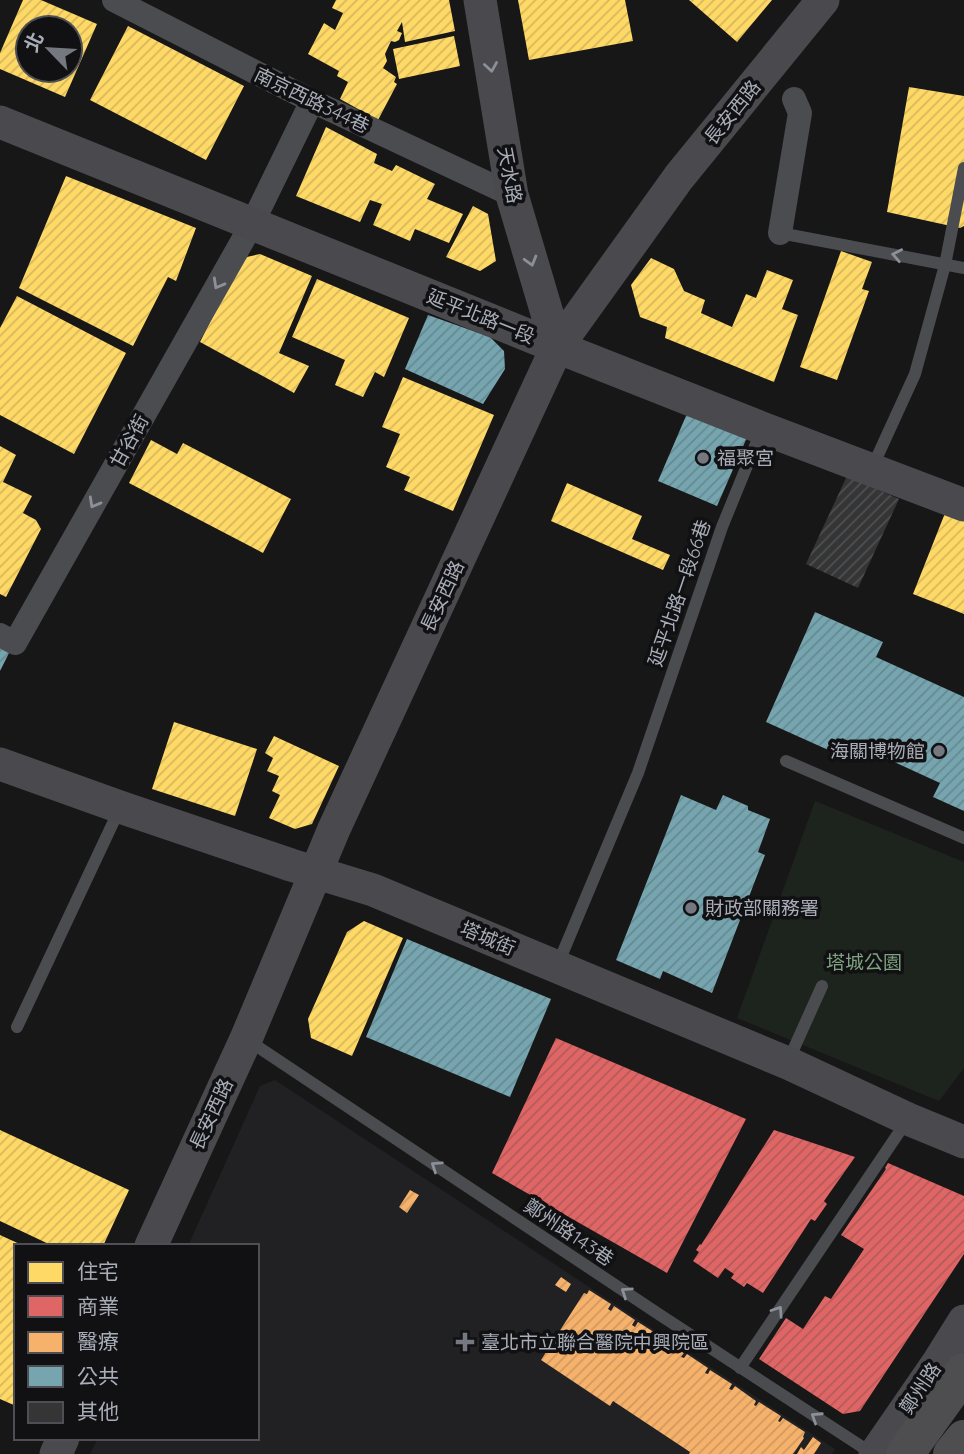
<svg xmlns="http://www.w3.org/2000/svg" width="964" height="1454" font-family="Quicksand,'Noto Sans TC',sans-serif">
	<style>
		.built { fill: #212123 }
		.park { fill: #1d241e }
		.homes { fill: url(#homes-hatch); fill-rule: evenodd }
		.shops { fill: url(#shops-hatch) }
		.health { fill: url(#health-hatch) }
		.public { fill: url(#public-hatch) }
		.building { fill: url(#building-hatch) }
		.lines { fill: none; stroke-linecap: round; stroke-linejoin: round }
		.lane { stroke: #4b4c50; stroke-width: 12 }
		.street { stroke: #4b4c50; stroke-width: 24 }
		.secondary { stroke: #4a4a4e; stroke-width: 33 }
		.highway-bridge { stroke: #4e4e51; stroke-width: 38 }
		.oneway { stroke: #8c8f98 }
		.oneway2 { stroke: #8c9099 }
		.poi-dot { fill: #757880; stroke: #111113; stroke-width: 2.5 }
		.labels { text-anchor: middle; stroke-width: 7; stroke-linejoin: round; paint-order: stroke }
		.street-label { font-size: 19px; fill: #a8adb8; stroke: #111113 }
		.poi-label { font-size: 19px; fill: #a8adb8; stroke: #111113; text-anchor: start }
		.park-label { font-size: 19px; fill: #7fa381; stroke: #111113 }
	</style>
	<defs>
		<pattern id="homes-hatch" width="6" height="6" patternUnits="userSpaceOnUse" patternTransform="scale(1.75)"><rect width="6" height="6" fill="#ffd966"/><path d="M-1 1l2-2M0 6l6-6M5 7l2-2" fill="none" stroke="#d6b85d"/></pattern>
		<pattern id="shops-hatch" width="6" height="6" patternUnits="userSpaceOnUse" patternTransform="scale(1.75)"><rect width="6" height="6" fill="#e06666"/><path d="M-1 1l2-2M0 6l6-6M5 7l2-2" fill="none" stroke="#b45a5a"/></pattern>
		<pattern id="health-hatch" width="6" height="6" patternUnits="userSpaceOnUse" patternTransform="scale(1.75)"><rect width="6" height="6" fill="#f6b26b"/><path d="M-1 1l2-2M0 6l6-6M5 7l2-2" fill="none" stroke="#cf9961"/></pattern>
		<pattern id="public-hatch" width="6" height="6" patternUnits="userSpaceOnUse" patternTransform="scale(1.75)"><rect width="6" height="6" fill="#76a5af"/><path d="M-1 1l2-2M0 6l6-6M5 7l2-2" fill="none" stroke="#658991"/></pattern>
		<pattern id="building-hatch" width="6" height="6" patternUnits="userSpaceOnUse" patternTransform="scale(1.75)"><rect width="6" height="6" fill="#353536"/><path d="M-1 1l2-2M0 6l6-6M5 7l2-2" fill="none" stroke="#4f5051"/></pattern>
	</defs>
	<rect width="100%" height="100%" fill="#171717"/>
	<!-- built -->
	<path class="built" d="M275,1080L835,1449L832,1454H90L98,1438H257V1246H188L260,1086Z"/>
	<!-- park -->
	<path class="park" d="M815,801L964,862V1068L939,1101L737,1018Z"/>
	<!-- homes -->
	<path class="homes" d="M23,0H41L97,24L65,97L0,69V53ZM28,28H70V70H28Z
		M336,0H449L455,31L405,42L402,22L397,31L402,33L399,40L395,42L391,41L385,54L387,61L383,68L396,77L394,82L397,84L378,120L340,99L348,82L337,76L339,71L308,54L324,23L335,30L343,13L332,8Z
		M518,0H625L633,41L529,60Z
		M689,0H772L737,42Z
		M128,26L244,86L206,160L90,100Z
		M454,36L460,66L399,79L393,49Z
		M909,87L964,96V226L960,228L887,212Z
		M326,127L377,154L374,163L392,171L396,165L435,184L427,199L463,214L449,243L415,229L410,241L373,225L382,204L370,200L360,222L296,196Z
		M66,176L196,228L176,281L168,277L133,346L19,288Z
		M473,206L488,214L496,261L480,271L446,257Z
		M841,251L872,262L862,289L869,291L837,380L800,367Z
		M260,254L312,276L279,353L309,366L294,393L200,342L242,258Z
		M651,258L674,269L684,291L705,300L701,313L732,327L746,294L756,298L767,270L793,280L782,309L798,315L774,382L665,338L667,327L640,317L631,285Z
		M317,279L409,318L384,377L375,372L363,397L335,385L345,360L292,337Z
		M17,296L126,353L74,454L0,415V328Z
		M403,377L494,415L453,511L404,490L410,477L386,467L400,434L382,427Z
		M151,440L177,454L183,443L291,499L263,553L129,483Z
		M0,446L16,455L3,482L32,496L23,513L36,520L41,529L6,597L0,594Z
		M567,483L642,516L632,539L670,555L663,570L551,521Z
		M949,503L964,509V614L913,594Z
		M174,722L257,749L235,816L152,789Z
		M274,736L339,766L312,824L295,829L269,818L280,795L272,791L279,776L267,771L273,758L265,753Z
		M364,921L403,938L352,1056L311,1038L308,1019L347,932Z
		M0,1130L129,1190L103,1246H53L0,1221Z
		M0,1235L24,1246H16V1406L0,1399Z"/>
	<!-- shops -->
	<path class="shops" d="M556,1038L746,1119L667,1273L492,1173Z
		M774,1130L855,1157L824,1201L827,1204L815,1221L811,1219L763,1293L747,1283L744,1287L731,1278L734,1274L725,1268L718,1278L693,1261L699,1252L696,1250L700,1244L701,1245Z
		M888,1163L964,1196V1254L860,1411L843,1414L759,1359L786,1318L803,1329L825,1296L831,1299L864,1249L841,1235L886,1169L885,1168Z"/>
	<!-- health -->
	<path class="health" d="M410,1190L419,1195L407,1213L399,1207Z
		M561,1277L571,1284L566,1292L555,1285Z
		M589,1290L611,1304L608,1309L611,1311L614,1306L635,1320L632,1325L635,1327L638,1322L660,1336L657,1341L659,1342L662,1338L684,1353L681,1357L684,1358L687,1354L708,1368L705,1373L708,1374L710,1370L732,1384L729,1389L732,1390L735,1386L756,1401L754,1405L756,1406L759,1402L781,1416L778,1421L780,1422L783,1418L805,1432L803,1437L804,1438L793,1454H689L690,1452L613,1401L610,1406L541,1360L584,1293L587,1294Z
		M813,1437L821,1443L814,1454H797L801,1447L804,1450Z"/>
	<!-- public -->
	<path class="public" d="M428,315L490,337L504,351L505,369L483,404L405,369Z
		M689,409L748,435L717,506L658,481Z
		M815,612L883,642L876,657L964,697V811L933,797L940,783L842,738L835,753L766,722Z
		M0,646L10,651L0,671Z
		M681,795L716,810L723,795L748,806V810L770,819L758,852L765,855L712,993L663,971L660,979L616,960Z
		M407,939L551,999L510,1097L366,1037Z"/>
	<!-- building -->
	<path class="building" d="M847,476L899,499L858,588L806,564Z"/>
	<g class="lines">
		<!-- lane -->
		<path class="lane" d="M780,233L964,268
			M872,468L915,374L945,265L964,168
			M786,761L964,838
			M558,964L638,773L722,527L762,429
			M17,1027L120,808
			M246,1039L657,1313L873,1454
			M790,1064V1057L822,986
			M740,1368L906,1122"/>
		<!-- street -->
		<path class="street" d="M114,0L312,101L512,195
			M780,233L800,113L794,99
			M0,635L15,643L252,224L312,101"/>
		<!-- secondary -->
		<path class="secondary" d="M480,0L512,195L557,347
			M0,122L557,347L762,428L964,505
			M0,764L120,807L291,865L373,890L790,1064L908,1119L964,1142
			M151,1246L246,1039L334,829L557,347L679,177L823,0
			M56,1454L63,1438
			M875,1454L939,1361L964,1321"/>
		<!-- highway-bridge -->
		<path class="highway-bridge" d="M905,1454L964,1372
			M952,1454L964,1439"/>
	</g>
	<!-- one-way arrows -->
	<defs><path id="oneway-chevron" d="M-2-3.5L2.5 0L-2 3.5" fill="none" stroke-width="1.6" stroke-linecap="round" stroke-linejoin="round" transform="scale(1.75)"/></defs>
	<g class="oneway">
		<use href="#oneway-chevron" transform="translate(491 67) rotate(81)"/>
		<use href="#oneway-chevron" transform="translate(531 261) rotate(74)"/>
	</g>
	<g class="oneway2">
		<use href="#oneway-chevron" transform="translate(897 255) rotate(-169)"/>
		<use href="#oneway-chevron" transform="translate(218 284) rotate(119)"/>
		<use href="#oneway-chevron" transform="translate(94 503) rotate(119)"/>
		<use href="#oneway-chevron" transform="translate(436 1166) rotate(-146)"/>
		<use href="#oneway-chevron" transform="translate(626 1292) rotate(-146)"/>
		<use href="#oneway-chevron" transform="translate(778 1311) rotate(-56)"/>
		<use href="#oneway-chevron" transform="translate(816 1417) rotate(-147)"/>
	</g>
	<!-- markers -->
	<g class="poi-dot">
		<circle cx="703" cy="458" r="7"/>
		<circle cx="939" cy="751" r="7"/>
		<circle cx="691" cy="908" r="7"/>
		<path d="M461.5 1331.5h7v7h7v7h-7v7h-7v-7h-7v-7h7z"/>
	</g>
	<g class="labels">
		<!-- street labels -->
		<g class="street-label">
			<text transform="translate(312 100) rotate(26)" y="7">南京西路344巷</text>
			<text transform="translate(732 112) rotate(-51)" y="7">長安西路</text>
			<text transform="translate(510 175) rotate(79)" y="7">天水路</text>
			<text transform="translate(481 316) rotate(22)" y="7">延平北路一段</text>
			<text transform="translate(129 441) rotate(-61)" y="7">甘谷街</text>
			<text transform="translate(679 593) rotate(-71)" y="7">延平北路一段66巷</text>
			<text transform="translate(442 596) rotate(-65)" y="7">長安西路</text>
			<text transform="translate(488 938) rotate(23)" y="7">塔城街</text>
			<text transform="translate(211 1114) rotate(-65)" y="7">長安西路</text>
			<text transform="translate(569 1232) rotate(34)" y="7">鄭州路143巷</text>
			<text transform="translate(920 1388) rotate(-56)" y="7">鄭州路</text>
		</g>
		<!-- poi labels -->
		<g class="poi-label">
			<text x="717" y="465">福聚宮</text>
			<text x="925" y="758" text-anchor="end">海關博物館</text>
			<text x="705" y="915">財政部關務署</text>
			<text x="481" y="1349">臺北市立聯合醫院中興院區</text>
		</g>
		<!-- park labels -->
		<g class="park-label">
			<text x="864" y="969">塔城公園</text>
		</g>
	</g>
	<!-- legend -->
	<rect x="14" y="1244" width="245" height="196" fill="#111113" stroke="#4d4f55" stroke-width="2"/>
	<rect x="28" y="1262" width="35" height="21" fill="#ffd966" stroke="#4d4f55" stroke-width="2"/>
	<text x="77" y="1279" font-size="21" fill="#a8adb8">住宅</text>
	<rect x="28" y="1296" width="35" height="21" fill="#e06666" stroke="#4d4f55" stroke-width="2"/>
	<text x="77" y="1314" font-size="21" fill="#a8adb8">商業</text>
	<rect x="28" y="1332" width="35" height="21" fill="#f6b26b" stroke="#4d4f55" stroke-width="2"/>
	<text x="77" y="1349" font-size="21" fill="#a8adb8">醫療</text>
	<rect x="28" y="1366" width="35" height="21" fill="#76a5af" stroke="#4d4f55" stroke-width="2"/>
	<text x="77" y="1384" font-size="21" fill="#a8adb8">公共</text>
	<rect x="28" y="1402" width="35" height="21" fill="#353536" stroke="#4d4f55" stroke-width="2"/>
	<text x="77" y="1419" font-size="21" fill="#a8adb8">其他</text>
	<!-- north arrow -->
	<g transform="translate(49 49) rotate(295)"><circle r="33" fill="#111113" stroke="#4d4f55" stroke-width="2"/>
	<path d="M0-5L12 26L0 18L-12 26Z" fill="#757880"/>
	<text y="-10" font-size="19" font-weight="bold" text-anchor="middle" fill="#a8adb8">北</text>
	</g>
</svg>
